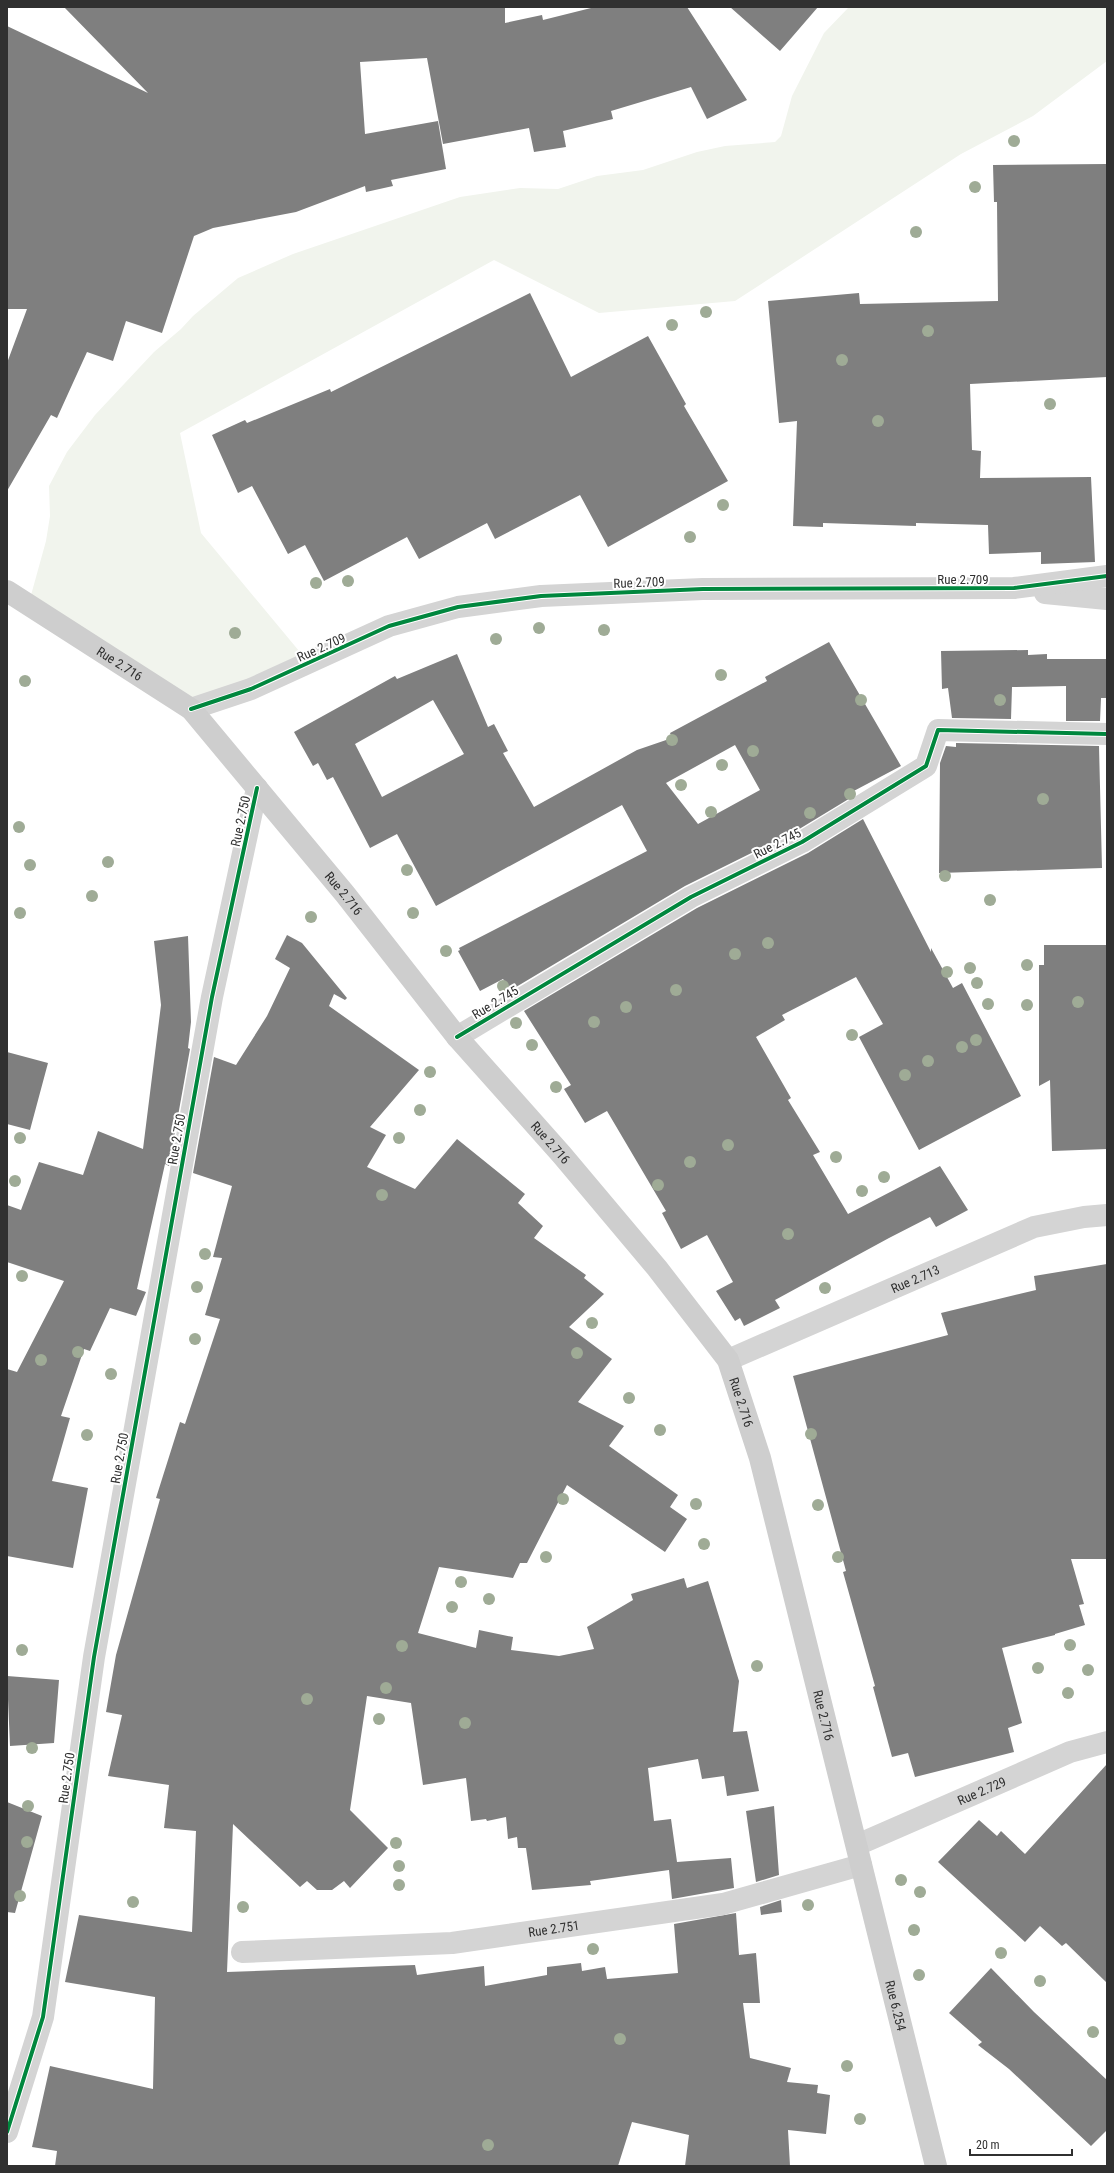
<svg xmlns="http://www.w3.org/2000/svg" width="1114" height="2173" font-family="'Roboto Condensed',sans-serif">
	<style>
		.green { fill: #f1f4ed }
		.building { fill: #7f7f7f; fill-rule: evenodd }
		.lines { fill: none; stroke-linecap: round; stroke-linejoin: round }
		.street { stroke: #d4d4d4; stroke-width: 22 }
		.secondary { stroke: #cecece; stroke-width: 22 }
		.cycleway-casing { stroke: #fff; stroke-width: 6 }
		.cycleway { stroke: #00873e; stroke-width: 4 }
		.tree { fill: #9fab96 }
		.labels { text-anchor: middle; stroke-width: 4; stroke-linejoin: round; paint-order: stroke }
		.street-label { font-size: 13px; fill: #303030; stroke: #fff }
	</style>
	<rect width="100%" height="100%" fill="#fff"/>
	<!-- green -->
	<path class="green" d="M849,7H1107V61L1033,116L961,154L735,301L599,313L494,260L180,433L201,533L309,663L191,709L28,606L46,541L50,516L49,486L67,452L95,415L154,352L181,329L193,316L238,278L293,254L460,197L520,188L558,189L597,176L643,170L697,152L725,146L775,142L781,136L792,96L824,33Z"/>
	<!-- building -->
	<path class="building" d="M64,7H505V23L542,15L543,20L595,7H687L747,100L707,119L691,87L611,111L613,119L563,131L566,147L534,152L529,128L443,144L427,58L360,62L365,134L438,121L446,169L391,180L393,186L366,192L365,186L296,212L213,228L194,236L162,333L126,321L113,361L87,352L57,418L51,415L7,491V363L27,309H7V26L148,93Z
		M730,7H818L780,51Z
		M1107,164V377L970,384L972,450L981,451L980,478L1091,477L1095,562L1041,564V552L989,554L988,525L916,523V526L823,523V527L793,526L797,421L779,423L768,301L859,293L860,304L998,301L997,202H994L993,165Z
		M530,293L571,377L648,336L686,404L684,406L728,481L608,547L580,495L495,539L487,523L419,559L407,537L324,581L305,545L288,554L252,486L238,493L212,435L245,420L247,423L330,389L331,392Z
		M829,642L901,766L850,793L852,797L796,831L685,886L511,990L503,979L480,991L458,951L460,950L459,948L647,851L622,805L436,906L397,834L370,848L333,777L327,780L318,763L313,766L294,732L395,676L397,679L457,654L488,727L494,724L508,751L503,753L534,807L637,750L672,738L670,733L767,681L765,677ZM433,700L464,754L382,797L355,744ZM735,745L760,790L698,824L666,783Z
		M1028,650V655L1047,654V659H1107V698H1101L1100,721H1066V686L1012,687L1011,719L952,718L948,688L942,689L941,651Z
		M956,743L1099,746L1102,868L939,873L940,763L946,746L956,747Z
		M863,819L931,952V948L953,988L962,983L1021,1096L919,1150L859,1037L883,1024L856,977L782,1015L785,1020L756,1037L791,1098L788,1100L820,1152L813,1155L848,1214L940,1166L968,1210L936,1227L930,1217L889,1238L775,1300L780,1308L744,1326L740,1318L735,1321L716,1291L733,1282L707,1235L681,1249L662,1213L666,1211L607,1111L585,1123L564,1089L571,1085L524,1011L697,908L808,853Z
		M287,935L302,943L347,998L345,1000L334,994L329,1006L419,1070L370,1127L386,1135L367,1167L415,1189L457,1139L525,1194L518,1203L543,1226L534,1238L586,1275L584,1278L604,1294L569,1327L612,1359L578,1402L624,1426L609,1446L678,1495L670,1507L687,1519L665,1552L567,1485L527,1563H520L513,1578L439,1567L418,1633L476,1648L479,1630L513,1637L511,1650L559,1656L594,1649L587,1627L633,1600L631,1594L684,1578L687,1588L708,1581L739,1681L733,1732L747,1731L759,1791L727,1796L724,1776L702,1779L698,1759L648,1768L654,1821L671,1819L677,1862L731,1858L734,1888L672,1899L669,1870L590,1881L591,1885L532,1890L526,1848H518L517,1837L508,1839L506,1817L487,1821L486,1819L471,1821L466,1778L423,1785L411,1703L367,1696L350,1810L388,1848L350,1888L344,1881L332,1890H317L307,1881L300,1887L233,1824L227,1972L415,1965L417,1975L484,1966L485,1986L547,1975V1967L581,1963L582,1971L605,1967L607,1979L678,1973L674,1924L736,1913L739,1955L756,1953L760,2003H743L750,2058L791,2068L787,2082L818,2085L817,2093L830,2095L826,2134L788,2130L790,2166H685L689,2135L632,2122L618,2166H55L57,2151L32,2147L50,2066L153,2089L155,1997L65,1982L79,1915L192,1932L196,1831L164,1828L169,1785L108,1776L122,1715L106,1712L116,1655L160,1499L156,1498L180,1422L185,1424L220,1319L205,1315L222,1258L213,1257L232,1186L193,1173L214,1057L236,1065L267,1016L290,968L275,959Z
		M188,936L191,1022L188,1048L190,1049L169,1166L165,1164L137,1289L146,1292L136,1316L110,1308L90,1351L84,1349L61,1416L70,1418L52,1481L88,1488L73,1568L7,1556V1369L17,1372L64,1281L7,1262V1205L21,1210L39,1162L83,1175L98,1131L143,1149L161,1005L154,941Z
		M1044,945H1107V1149L1052,1151L1050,1080L1039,1086V965H1044Z
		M7,1052L48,1063L30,1130L7,1124Z
		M1107,1264V1559H1071L1084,1604L1079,1605L1085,1625L1055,1634V1635L1002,1648L1022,1723L1008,1728L1014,1752L915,1777L908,1753L892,1757L873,1687L875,1686L843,1572L846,1571L793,1376L948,1335L941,1313L1036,1290L1034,1276Z
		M7,1676L59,1680L54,1743L10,1746Z
		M1107,1764V1983L1066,1943L1062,1946L1040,1926L1025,1942L938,1862L979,1820L997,1836L1001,1831L1025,1854Z
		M7,1802L42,1816L15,1913L7,1912Z
		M774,1806L779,1875L756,1882L746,1811Z
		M781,1900L782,1912L761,1915L760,1907Z
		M991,1968L1034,2012L1107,2080V2130L1091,2146L1009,2069L978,2045L982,2042L949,2013Z"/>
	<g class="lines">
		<!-- street -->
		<g class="street">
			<path d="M1045,593L1107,599"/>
			<path d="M191,709L251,689L389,626L458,607L541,596L703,589L1014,588L1107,576"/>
			<path d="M457,1037L691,897L802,842L926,766L938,730L1107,734"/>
			<path id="s1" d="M728,1360L1034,1227L1084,1217L1107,1215"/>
			<path id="s2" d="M857,1845L1070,1752L1107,1742"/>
			<path id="s3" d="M242,1952L452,1943L723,1904L861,1865"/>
			<path d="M7,2132L43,2017L94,1657L212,997L257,788"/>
		</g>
		<!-- secondary -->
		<path class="secondary" id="s4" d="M7,591L191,709L345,894L457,1037L562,1155L657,1268L728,1360L760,1458L936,2166"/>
		<!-- cycleway casing -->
		<g class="cycleway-casing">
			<path id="cycleway" d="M191,709L251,689L389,626L458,607L541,596L703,589L1014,588L1107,576
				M457,1037L691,897L802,842L926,766L938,730L1107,734
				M7,2132L43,2017L94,1657L212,997L257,788"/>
		</g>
		<!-- cycleway -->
		<use href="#cycleway" class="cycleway"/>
	</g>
	<!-- trees -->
	<g class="tree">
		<circle cx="1014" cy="141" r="6"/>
		<circle cx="975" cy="187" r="6"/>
		<circle cx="916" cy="232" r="6"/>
		<circle cx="706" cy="312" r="6"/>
		<circle cx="672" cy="325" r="6"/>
		<circle cx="928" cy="331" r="6"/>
		<circle cx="842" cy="360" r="6"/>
		<circle cx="1050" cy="404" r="6"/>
		<circle cx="878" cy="421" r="6"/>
		<circle cx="723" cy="505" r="6"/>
		<circle cx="690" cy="537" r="6"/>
		<circle cx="348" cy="581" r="6"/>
		<circle cx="316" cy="583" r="6"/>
		<circle cx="539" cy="628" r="6"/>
		<circle cx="604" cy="630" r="6"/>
		<circle cx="235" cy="633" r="6"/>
		<circle cx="496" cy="639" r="6"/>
		<circle cx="721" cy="675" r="6"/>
		<circle cx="25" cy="681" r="6"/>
		<circle cx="861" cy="700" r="6"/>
		<circle cx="1000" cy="700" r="6"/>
		<circle cx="672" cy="740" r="6"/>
		<circle cx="753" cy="751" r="6"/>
		<circle cx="722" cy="765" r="6"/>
		<circle cx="681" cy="785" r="6"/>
		<circle cx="850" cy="794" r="6"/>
		<circle cx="1043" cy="799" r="6"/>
		<circle cx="711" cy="812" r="6"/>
		<circle cx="810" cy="813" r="6"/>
		<circle cx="19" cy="827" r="6"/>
		<circle cx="108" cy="862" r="6"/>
		<circle cx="30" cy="865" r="6"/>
		<circle cx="407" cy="870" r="6"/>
		<circle cx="945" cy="876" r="6"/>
		<circle cx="92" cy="896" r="6"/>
		<circle cx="990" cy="900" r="6"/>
		<circle cx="20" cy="913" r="6"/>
		<circle cx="413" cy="913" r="6"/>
		<circle cx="311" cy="917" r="6"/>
		<circle cx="768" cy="943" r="6"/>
		<circle cx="446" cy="951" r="6"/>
		<circle cx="735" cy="954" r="6"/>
		<circle cx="1027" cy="965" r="6"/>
		<circle cx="970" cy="968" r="6"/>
		<circle cx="947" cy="972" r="6"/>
		<circle cx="977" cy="983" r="6"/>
		<circle cx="503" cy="986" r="6"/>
		<circle cx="676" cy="990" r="6"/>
		<circle cx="1078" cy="1002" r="6"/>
		<circle cx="988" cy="1004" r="6"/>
		<circle cx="1027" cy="1005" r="6"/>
		<circle cx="626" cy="1007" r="6"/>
		<circle cx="594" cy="1022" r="6"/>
		<circle cx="516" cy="1023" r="6"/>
		<circle cx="852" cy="1035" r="6"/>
		<circle cx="976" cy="1040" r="6"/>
		<circle cx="532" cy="1045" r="6"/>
		<circle cx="962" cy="1047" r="6"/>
		<circle cx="928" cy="1061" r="6"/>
		<circle cx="430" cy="1072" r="6"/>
		<circle cx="905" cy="1075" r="6"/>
		<circle cx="556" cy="1087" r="6"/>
		<circle cx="420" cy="1110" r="6"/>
		<circle cx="20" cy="1138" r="6"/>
		<circle cx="399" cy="1138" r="6"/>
		<circle cx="728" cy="1145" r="6"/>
		<circle cx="836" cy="1157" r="6"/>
		<circle cx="690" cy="1162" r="6"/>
		<circle cx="884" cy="1177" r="6"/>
		<circle cx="15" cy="1181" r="6"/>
		<circle cx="658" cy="1185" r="6"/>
		<circle cx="862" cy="1191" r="6"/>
		<circle cx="382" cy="1195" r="6"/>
		<circle cx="788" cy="1234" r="6"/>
		<circle cx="205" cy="1254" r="6"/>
		<circle cx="22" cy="1276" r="6"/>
		<circle cx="197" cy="1287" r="6"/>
		<circle cx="825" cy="1288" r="6"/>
		<circle cx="592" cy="1323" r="6"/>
		<circle cx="195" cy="1339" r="6"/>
		<circle cx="78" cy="1352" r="6"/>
		<circle cx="577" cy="1353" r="6"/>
		<circle cx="41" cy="1360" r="6"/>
		<circle cx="111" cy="1374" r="6"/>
		<circle cx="629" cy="1398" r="6"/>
		<circle cx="660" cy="1430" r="6"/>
		<circle cx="811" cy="1434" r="6"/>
		<circle cx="87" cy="1435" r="6"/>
		<circle cx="563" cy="1499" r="6"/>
		<circle cx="696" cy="1504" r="6"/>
		<circle cx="818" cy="1505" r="6"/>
		<circle cx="704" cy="1544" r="6"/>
		<circle cx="546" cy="1557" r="6"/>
		<circle cx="838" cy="1557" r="6"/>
		<circle cx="461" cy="1582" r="6"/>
		<circle cx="489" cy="1599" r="6"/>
		<circle cx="452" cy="1607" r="6"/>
		<circle cx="1070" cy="1645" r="6"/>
		<circle cx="402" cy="1646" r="6"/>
		<circle cx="22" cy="1650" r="6"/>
		<circle cx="757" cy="1666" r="6"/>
		<circle cx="1038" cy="1668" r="6"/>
		<circle cx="1088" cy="1670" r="6"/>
		<circle cx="386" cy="1688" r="6"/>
		<circle cx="1068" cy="1693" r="6"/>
		<circle cx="307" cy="1699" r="6"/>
		<circle cx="379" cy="1719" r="6"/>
		<circle cx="465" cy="1723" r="6"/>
		<circle cx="32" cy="1748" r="6"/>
		<circle cx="28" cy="1806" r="6"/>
		<circle cx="27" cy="1842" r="6"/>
		<circle cx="396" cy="1843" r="6"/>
		<circle cx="399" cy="1866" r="6"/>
		<circle cx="901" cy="1880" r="6"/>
		<circle cx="399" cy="1885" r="6"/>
		<circle cx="920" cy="1892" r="6"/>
		<circle cx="20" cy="1896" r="6"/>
		<circle cx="133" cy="1902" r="6"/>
		<circle cx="808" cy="1905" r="6"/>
		<circle cx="243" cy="1907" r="6"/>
		<circle cx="914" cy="1930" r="6"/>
		<circle cx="593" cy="1949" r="6"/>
		<circle cx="1001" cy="1953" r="6"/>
		<circle cx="919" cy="1975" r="6"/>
		<circle cx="1040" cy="1981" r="6"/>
		<circle cx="1093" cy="2032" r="6"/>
		<circle cx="620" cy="2039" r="6"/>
		<circle cx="847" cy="2066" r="6"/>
		<circle cx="860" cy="2119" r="6"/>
		<circle cx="488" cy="2145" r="6"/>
	</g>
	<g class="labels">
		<!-- street labels -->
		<g class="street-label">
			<text x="963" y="584">Rue 2.709</text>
			<text transform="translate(639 582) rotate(-2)" y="5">Rue 2.709</text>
			<text transform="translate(321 647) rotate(-24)" y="5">Rue 2.709</text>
			<text dy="5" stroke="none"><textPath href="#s4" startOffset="134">Rue 2.716</textPath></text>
			<text transform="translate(240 821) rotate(-78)" y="5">Rue 2.750</text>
			<text transform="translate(777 843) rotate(-27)" y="5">Rue 2.745</text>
			<text dy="5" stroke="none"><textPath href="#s4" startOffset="458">Rue 2.716</textPath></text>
			<text transform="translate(495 1002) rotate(-31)" y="5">Rue 2.745</text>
			<text transform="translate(176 1139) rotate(-80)" y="5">Rue 2.750</text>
			<text dy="5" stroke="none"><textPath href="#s4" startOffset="782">Rue 2.716</textPath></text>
			<text dy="5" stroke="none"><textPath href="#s1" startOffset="204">Rue 2.713</textPath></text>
			<text dy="5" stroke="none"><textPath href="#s4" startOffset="1107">Rue 2.716</textPath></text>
			<text transform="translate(119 1458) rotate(-80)" y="5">Rue 2.750</text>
			<text dy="5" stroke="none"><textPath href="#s4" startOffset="1431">Rue 2.716</textPath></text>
			<text transform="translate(66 1778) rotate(-82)" y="5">Rue 2.750</text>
			<text dy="5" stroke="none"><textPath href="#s2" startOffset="136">Rue 2.729</textPath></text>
			<text dy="5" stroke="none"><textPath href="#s3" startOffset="313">Rue 2.751</textPath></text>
			<text dy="5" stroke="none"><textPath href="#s4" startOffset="1730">Rue 6.254</textPath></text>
		</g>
	</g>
	<!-- border -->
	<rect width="1114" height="2173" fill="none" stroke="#303030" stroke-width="16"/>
	<!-- scale -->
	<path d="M970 2149v6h102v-6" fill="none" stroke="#303030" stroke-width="2"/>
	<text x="976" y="2149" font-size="12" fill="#303030" stroke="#ffffff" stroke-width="3" paint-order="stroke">20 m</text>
</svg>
